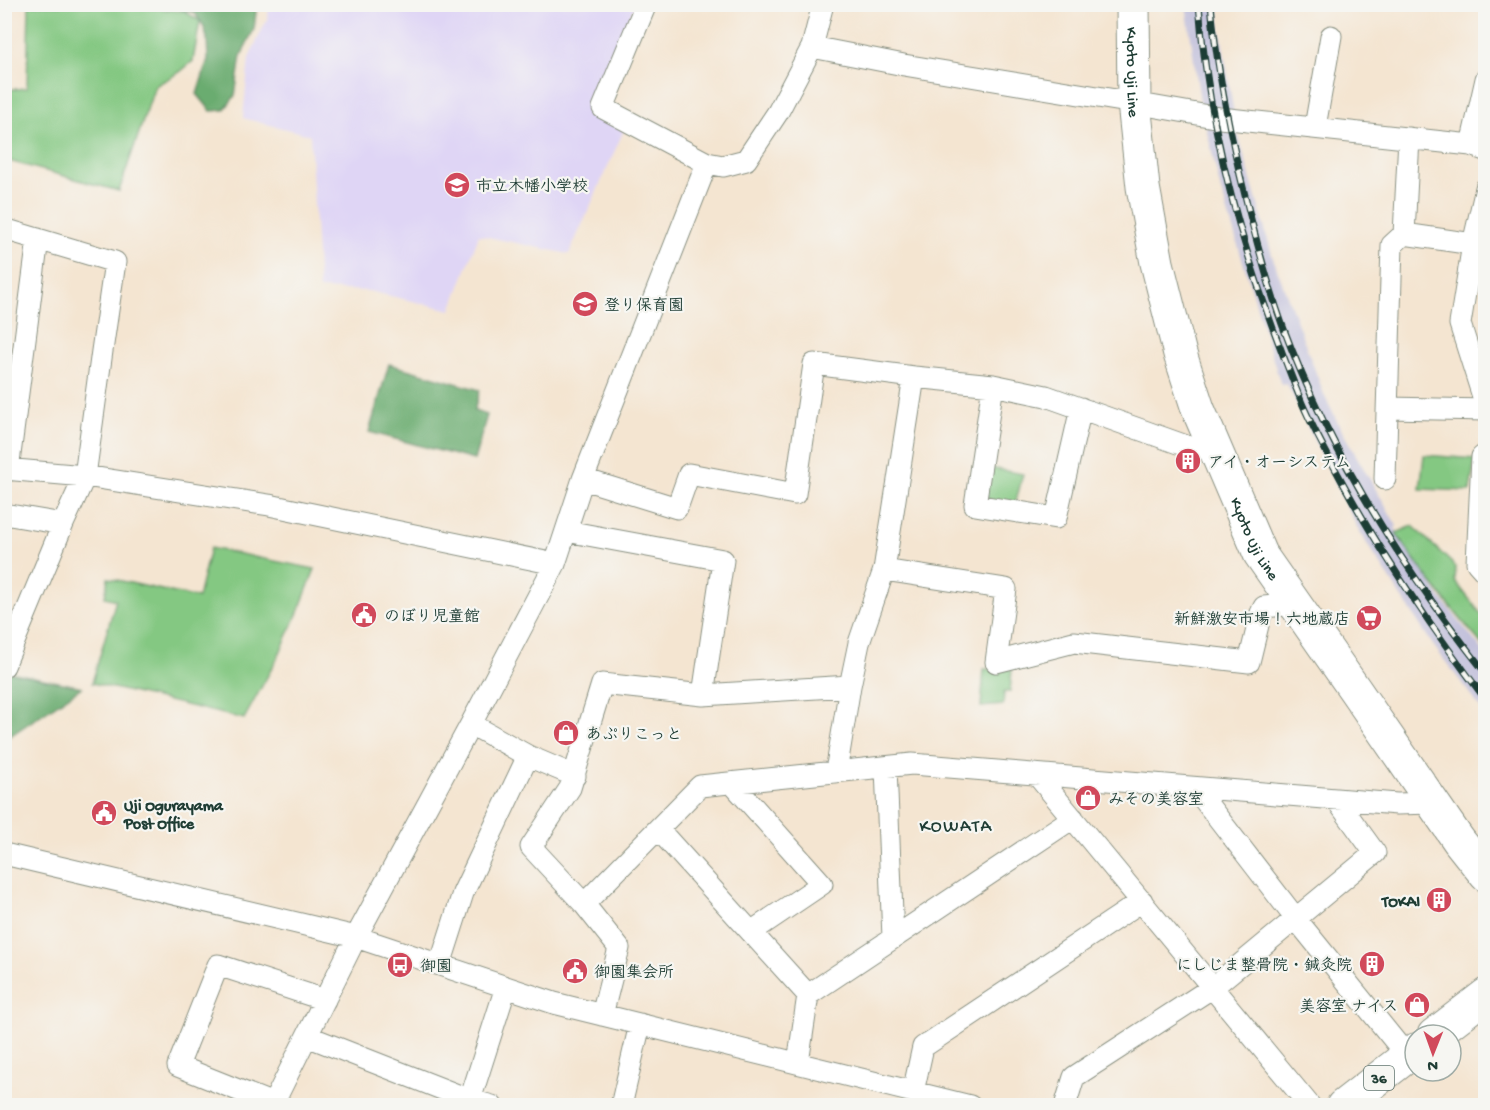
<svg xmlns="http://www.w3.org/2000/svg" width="1490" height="1110" font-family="'Gochi Hand','Klee One',sans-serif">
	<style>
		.built { fill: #dfd5f5 }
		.industrial { fill: #c3c1db }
		.green { fill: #84c882; stroke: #52825b; stroke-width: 1.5 }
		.forest { fill: #6bac70; stroke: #457452; stroke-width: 1.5 }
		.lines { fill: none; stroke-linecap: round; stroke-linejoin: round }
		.street-casing { stroke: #8a9182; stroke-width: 23 }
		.primary-casing { stroke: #8a9182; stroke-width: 35 }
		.street { stroke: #fff; stroke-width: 21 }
		.primary { stroke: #fff; stroke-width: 33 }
		.rail-casing { stroke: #1f3d34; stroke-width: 7 }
		.rail { stroke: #f6f6f2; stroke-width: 4.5; stroke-dasharray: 14; stroke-linecap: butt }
		.labels { text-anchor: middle; stroke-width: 4.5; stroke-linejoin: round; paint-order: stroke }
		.shield { fill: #f6f6f2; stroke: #60746d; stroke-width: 1.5 }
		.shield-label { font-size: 15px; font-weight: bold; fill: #1f3d34 }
		.street-label { font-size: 16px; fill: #1f3d34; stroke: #f6f6f2 }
		.poi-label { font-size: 16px; font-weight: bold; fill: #1f3d34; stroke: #f6f6f2; text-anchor: start }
		.neighbourhood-label { font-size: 18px; letter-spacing: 1.5px; fill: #1f3d34; stroke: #f6f6f2 }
	</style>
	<rect width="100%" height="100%" fill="#f6f6f2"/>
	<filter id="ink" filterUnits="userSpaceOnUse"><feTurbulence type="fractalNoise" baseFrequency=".0167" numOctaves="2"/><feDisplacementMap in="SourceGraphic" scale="12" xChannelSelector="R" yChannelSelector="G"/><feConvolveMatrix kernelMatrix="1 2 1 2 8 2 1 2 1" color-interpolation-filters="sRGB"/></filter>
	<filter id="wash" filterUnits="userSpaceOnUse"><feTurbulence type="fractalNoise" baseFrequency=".008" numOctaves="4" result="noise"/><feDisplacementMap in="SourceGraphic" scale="24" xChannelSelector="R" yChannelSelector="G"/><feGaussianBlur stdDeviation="1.35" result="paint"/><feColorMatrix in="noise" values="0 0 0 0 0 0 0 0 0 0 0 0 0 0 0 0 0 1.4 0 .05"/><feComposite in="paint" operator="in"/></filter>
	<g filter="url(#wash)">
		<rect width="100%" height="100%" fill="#f4e5d1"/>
		<!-- built -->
		<path class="built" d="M270,5H635L591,105L624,130L569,254L479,235L451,310L369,291L319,289L310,135L243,118L249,58L267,19Z"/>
		<!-- industrial -->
		<path class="industrial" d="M1186,5H1219L1220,27L1236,127L1273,258L1325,397L1342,431L1397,526L1395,528L1437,593L1485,654V714L1433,645L1362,536L1341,496L1287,384L1281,385L1220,187L1200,101Z"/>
		<!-- green -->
		<path class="green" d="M29,5H121V6L184,11L200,21L193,61L180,72L155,86L119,191L5,160V90L27,88Z
			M1424,455L1475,459L1470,491L1420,489Z
			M985,467L1023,474L1015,505L987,501Z
			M1413,526L1456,567L1455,581L1485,619V648C1454,612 1423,574 1396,533Z
			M210,548L315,569L299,610L278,657L244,719L92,683L116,600L105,597L108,578L198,598Z
			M984,669H1012L1010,692H1004L1003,705L981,707Z"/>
		<!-- forest -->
		<path class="forest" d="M257,4L254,29L241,56L235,96L224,110L211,111L197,94L208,59L207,38L203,25L195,13L170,5Z
			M389,364L480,390L474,411L487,415L474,460L369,432Z
			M9,672L82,687L10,736L5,735V682Z"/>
	</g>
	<g filter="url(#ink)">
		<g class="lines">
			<!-- street casing -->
			<g class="street-casing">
				<path id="street" d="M646,4L603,108L707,163L723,166L746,160L778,112L812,47L823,4
					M812,47L904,65L1134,103L1220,118L1471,145L1486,150
					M1315,127L1331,36
					M1471,145L1486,79
					M1486,188L1473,244L1460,324L1486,406
					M4,229L115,262L102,351L85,476L63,524L4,666
					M1404,234L1473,244
					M993,385L975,505L1056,518L1081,408
					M1388,408L1486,410
					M1486,454L1482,457L1477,563L1486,573
					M4,469L85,476L269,505L555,564
					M8,470L38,239
					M583,479L677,508L689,474L795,494L814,364L914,377L993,385L1046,396L1189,447L1215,449
					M1385,479L1392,245L1404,234L1409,138
					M4,514L63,524
					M566,531L723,560L703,695
					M884,570L1006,589L996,662L1074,642L1249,662L1261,613L1264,607L1295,604
					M471,724L528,756L575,776
					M886,768L893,938
					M836,772L850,686L859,643L884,570L914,377
					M1037,775L1310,1106
					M733,784L822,884L751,932
					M1195,788L1296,919L1407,1056
					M658,829L808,995
					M4,854L356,937L554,1003L970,1106
					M584,904L700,786L912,764L1397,804L1433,803
					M440,965L463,893L528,756
					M602,1015L619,948L584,904L531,847L570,788L602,684L703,695L850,686
					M307,1036L470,1100L468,1106
					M798,1063L808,995L1073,818
					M913,1092L923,1047L1142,901
					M273,1104L178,1066L218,965L325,1000
					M272,1106L356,937L471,724L555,564L583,479L707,163
					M492,1106L470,1100L506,987
					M621,1106L640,1024
					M1065,1106L1074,1077L1213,987L1375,853L1336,799"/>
			</g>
			<!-- primary casing -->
			<g class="primary-casing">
				<g id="primary">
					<path id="s1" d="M1133,4L1134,103L1143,187L1157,263L1180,354L1198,409L1260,554L1355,690L1459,841L1486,875"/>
					<path d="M1434,1035L1486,995"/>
					<path d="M1343,1106L1415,1050"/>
				</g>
			</g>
			<!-- street -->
			<use href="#street" class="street"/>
			<!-- primary -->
			<use href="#primary" class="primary"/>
			<!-- rail casing -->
			<g class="rail-casing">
				<path id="rail" d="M1199,4C1207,116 1235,226 1274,331C1283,355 1292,379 1302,403C1316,435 1333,465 1350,496C1390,567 1436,634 1486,700
					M1211,4C1216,62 1227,119 1240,175C1252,225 1265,276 1282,324C1318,422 1370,515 1431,600C1449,625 1466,649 1486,673"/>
			</g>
			<!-- rail -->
			<use href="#rail" class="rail"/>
		</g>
	</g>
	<!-- icons -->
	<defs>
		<g id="school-disc" transform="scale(1.35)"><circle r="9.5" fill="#d1495b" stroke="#f6f6f2"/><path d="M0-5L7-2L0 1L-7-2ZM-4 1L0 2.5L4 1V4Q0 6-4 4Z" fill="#fff"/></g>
		<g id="building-disc" transform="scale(1.35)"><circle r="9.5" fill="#d1495b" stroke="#f6f6f2"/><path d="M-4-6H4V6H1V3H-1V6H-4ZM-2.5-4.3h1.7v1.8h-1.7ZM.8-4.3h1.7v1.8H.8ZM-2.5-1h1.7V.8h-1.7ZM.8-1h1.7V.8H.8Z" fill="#fff"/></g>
		<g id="civic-disc" transform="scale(1.35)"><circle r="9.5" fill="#d1495b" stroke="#f6f6f2"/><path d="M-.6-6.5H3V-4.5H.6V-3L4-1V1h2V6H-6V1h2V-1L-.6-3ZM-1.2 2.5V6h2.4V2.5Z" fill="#fff"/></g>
		<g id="supermarket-disc" transform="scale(1.35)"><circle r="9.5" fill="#d1495b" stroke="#f6f6f2"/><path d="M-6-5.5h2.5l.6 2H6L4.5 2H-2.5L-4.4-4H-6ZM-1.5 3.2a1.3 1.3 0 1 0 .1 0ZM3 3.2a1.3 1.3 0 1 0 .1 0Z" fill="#fff"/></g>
		<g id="shop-disc" transform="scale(1.35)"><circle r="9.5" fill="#d1495b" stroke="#f6f6f2"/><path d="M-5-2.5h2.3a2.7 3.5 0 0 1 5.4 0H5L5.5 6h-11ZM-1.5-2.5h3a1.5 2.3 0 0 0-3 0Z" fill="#fff"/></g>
		<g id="bus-disc" transform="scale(1.35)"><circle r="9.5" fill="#d1495b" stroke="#f6f6f2"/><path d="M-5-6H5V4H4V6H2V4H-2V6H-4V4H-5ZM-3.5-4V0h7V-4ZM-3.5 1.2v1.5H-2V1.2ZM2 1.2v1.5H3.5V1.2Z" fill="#fff"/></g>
	</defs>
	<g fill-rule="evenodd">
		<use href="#school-disc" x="457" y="185"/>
		<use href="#school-disc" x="585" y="304"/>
		<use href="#building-disc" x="1188" y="461"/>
		<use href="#civic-disc" x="364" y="615"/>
		<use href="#supermarket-disc" x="1369" y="618"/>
		<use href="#shop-disc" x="566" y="733"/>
		<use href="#shop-disc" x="1088" y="798"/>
		<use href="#civic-disc" x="104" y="813"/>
		<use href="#building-disc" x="1439" y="900"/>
		<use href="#building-disc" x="1372" y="964"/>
		<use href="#bus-disc" x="400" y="965"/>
		<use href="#civic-disc" x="575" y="971"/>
		<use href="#shop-disc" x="1417" y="1005"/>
	</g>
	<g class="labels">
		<!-- shield labels -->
		<rect class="shield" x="1364" y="1066" width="30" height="24" rx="4.5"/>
		<g class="shield-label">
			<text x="1379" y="1083">36</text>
		</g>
		<!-- street labels -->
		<g class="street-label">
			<text dy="6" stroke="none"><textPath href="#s1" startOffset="68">Kyoto Uji Line</textPath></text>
			<text dy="6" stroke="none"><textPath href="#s1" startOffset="554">Kyoto Uji Line</textPath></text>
		</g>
		<!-- poi labels -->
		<g class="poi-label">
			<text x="476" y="191">市立木幡小学校</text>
			<text x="604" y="310">登り保育園</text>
			<text x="1208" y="467">アイ・オーシステム</text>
			<text x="384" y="621">のぼり児童館</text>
			<text x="1350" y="624" text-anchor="end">新鮮激安市場！六地蔵店</text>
			<text x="586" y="739">あぷりこっと</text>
			<text x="1108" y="804">みその美容室</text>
			<text x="124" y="810">Uji Ogurayama<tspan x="124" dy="18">Post Office</tspan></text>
			<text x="1420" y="906" text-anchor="end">TOKAI</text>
			<text x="1352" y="970" text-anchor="end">にしじま整骨院・鍼灸院</text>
			<text x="420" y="971">御園</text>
			<text x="594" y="977">御園集会所</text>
			<text x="1398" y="1011" text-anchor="end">美容室 ナイス</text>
		</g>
		<!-- neighbourhood labels -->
		<g class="neighbourhood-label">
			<text x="956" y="831">KOWATA</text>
		</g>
	</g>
	<!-- margin -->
	<rect width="1490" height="1110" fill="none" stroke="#f6f6f2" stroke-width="24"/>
	<!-- north arrow -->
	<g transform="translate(1433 1053) rotate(181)"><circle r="28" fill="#f6f6f2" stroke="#a0aca6" stroke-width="1.5"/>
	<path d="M0-4.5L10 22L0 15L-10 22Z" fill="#d1495b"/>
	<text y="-9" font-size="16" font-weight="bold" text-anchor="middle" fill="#1f3d34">N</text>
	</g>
</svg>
